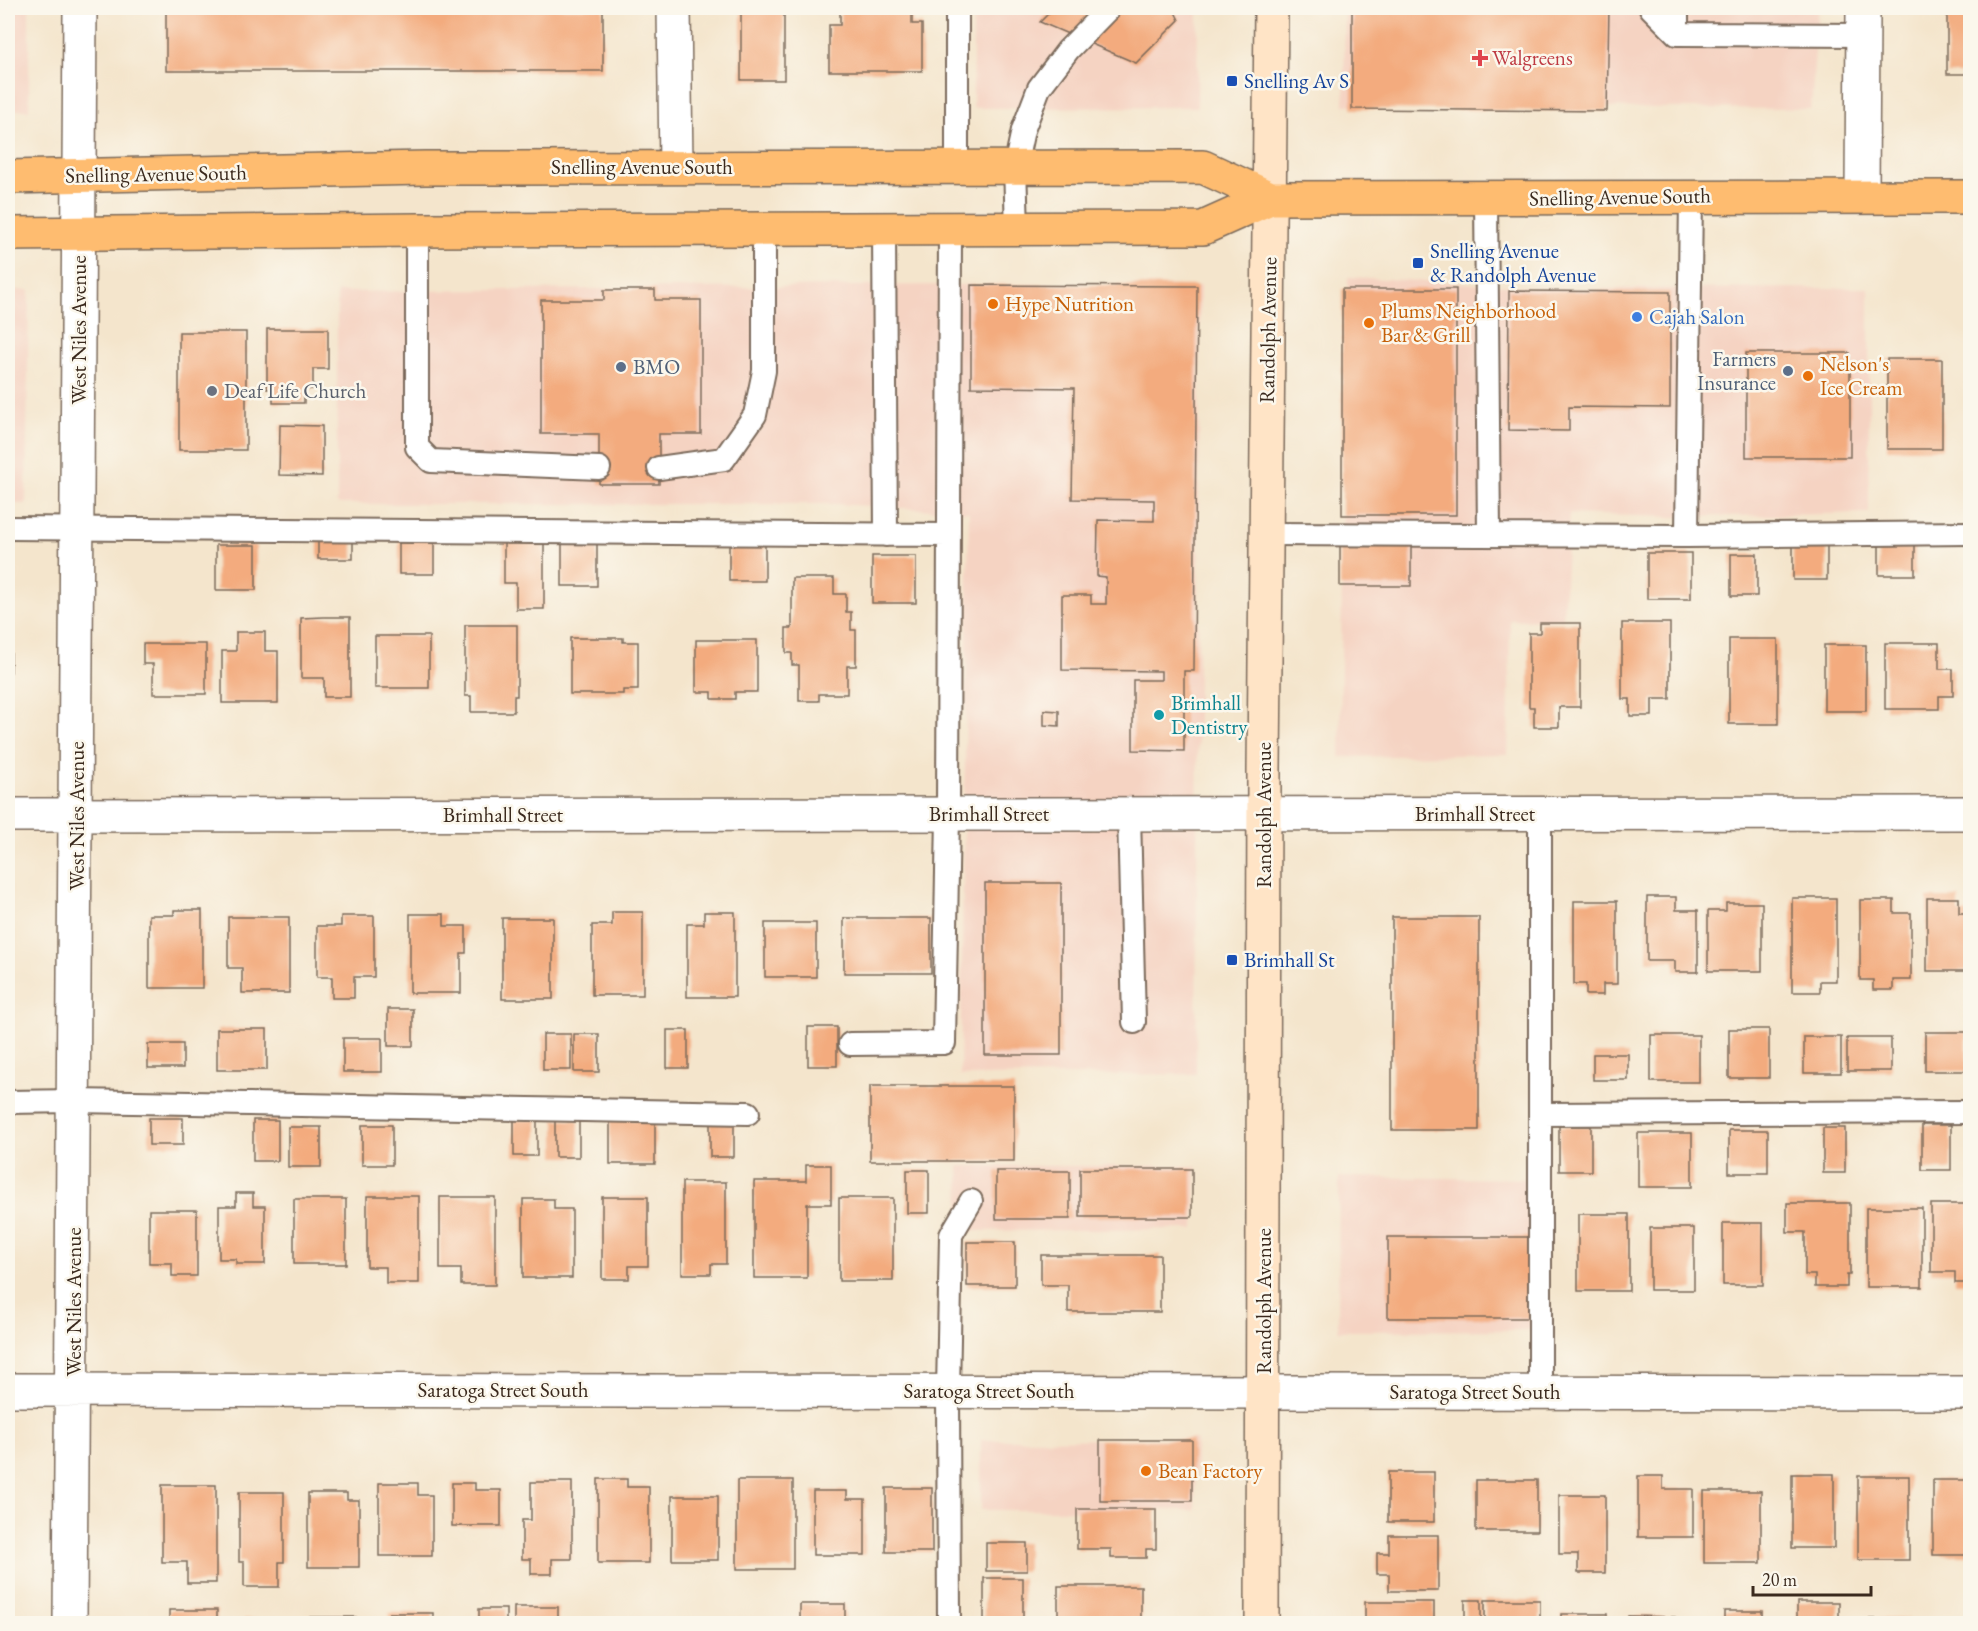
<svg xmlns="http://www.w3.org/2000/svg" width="1978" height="1631" font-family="'EB Garamond',serif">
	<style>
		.built { fill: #f5d3c2 }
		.building { fill: #f3ab7e }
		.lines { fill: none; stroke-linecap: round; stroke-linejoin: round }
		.lane-casing { stroke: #7c6b5b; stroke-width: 26 }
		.street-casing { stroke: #7c6b5b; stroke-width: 36 }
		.secondary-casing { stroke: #7c6b5b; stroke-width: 36 }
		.primary-casing { stroke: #7c6b5b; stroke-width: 36 }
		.lane { stroke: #fff; stroke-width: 22 }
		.street { stroke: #fff; stroke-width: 33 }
		.secondary { stroke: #ffe4c6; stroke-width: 33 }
		.primary { stroke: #febc70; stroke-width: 33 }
		.health-dot { fill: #e0444e; stroke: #fbf7ec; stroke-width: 2 }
		.transit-dot { fill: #1a4fb4; stroke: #fbf7ec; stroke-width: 2 }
		.food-dot { fill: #e8710a; stroke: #fbf7ec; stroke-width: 2 }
		.shop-dot { fill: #3f7fe0; stroke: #fbf7ec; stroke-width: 2 }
		.service-dot { fill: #5c6f8a; stroke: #fbf7ec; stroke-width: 2 }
		.worship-dot { fill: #6b7280; stroke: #fbf7ec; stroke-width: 2 }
		.culture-dot { fill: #0f9aa8; stroke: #fbf7ec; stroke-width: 2 }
		.labels { text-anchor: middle; stroke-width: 5; stroke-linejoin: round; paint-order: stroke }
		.health-label { font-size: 21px; fill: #be3a42; stroke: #fbf7ec; text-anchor: start }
		.transit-label { font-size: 21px; fill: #164399; stroke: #fbf7ec; text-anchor: start }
		.street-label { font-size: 21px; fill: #3b2a1e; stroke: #fbf7ec }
		.food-label { font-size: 21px; fill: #c56008; stroke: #fbf7ec; text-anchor: start }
		.shop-label { font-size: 21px; fill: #366cbe; stroke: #fbf7ec; text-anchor: start }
		.service-label { font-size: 21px; fill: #4e5e75; stroke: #fbf7ec; text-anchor: end }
		.worship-label { font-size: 21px; fill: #5b616d; stroke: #fbf7ec; text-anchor: start }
		.culture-label { font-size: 21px; fill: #0d838f; stroke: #fbf7ec; text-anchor: start }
	</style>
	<rect width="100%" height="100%" fill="#fbf7ec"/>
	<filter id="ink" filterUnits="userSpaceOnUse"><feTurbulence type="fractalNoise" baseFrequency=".0167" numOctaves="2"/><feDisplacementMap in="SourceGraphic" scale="12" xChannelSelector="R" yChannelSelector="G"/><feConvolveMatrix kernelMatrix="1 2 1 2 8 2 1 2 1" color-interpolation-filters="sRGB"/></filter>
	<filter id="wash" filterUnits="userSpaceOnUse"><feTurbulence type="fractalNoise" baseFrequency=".008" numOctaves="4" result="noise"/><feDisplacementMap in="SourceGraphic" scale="24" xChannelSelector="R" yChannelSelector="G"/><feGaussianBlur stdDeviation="1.35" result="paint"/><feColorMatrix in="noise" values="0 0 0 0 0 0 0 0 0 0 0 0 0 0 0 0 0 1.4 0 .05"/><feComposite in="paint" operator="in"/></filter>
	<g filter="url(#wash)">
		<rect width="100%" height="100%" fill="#f4e5cc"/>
		<!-- built -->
		<path class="built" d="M8,8H29V110H8Z
			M973,8H1198L1197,107L973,108Z
			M1345,8H1818L1811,109L1344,105Z
			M1348,277L1568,289L1869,288V513L1674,517L1569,514L1563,619L1510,620L1508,754L1340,757L1344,407Z
			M1036,284L1200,286L1196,1074L960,1076L969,512L836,504H337V292Z
			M8,290H29L26,504H8Z
			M959,1166H1196L1194,1229L960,1231Z
			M1339,1177L1536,1179V1330L1338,1331Z
			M1196,1439L1195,1510H981V1440Z"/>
		<g id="blocks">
			<!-- building -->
			<path class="building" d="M8,8H13V82H8Z
				M166,8H603V71H166Z
				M741,8H784V80H741Z
				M840,8H912V24H922V71H829V25H840Z
				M1054,8H1173L1179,20L1136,63L1040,22Z
				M1352,8H1609L1607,111L1352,109Z
				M1947,8H1970V74H1947Z
				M971,285L1197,286L1194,671H1184V751L1133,750V680H1161V671L1062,670V595H1091V604H1106V577L1097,576L1098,520L1154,521V500L1072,499L1074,388L971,387Z
				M1342,289H1456V515H1342Z
				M604,290H655V300H701V434H659V484H599V434H541V300H604Z
				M1509,291L1670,292V408L1569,407V431L1508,430Z
				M267,329H328V369H313V389H304V403H273V389H267Z
				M179,332H246V450H179Z
				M1746,353H1850V457H1746Z
				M1887,359H1942V449H1887Z
				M280,425L322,426V476L279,475Z
				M399,535H434V574H399Z
				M318,536H353V559H318Z
				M504,537H544V609H516V583H504Z
				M562,538H597V586H562Z
				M1793,542H1827V580H1793Z
				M729,543H765V581H729Z
				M1340,543H1411V586H1340Z
				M1879,543H1915V575H1879Z
				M216,545H256V590H216Z
				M1647,553H1691V599H1647Z
				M1731,554H1757V596H1731Z
				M872,556H916V603H872Z
				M792,578H834V594H846V612H851V630H856V666H847V694H819V701H799V665H792V653H786V628H792Z
				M324,617H350V697H324V678H301V618Z
				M1540,623H1580V707H1559V727H1534V707H1529V633H1540Z
				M1622,623H1670V699H1652V716H1630V699H1622Z
				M465,625H517V696H514V712H471V696H465Z
				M236,632H265V651H278V703H222V651H236Z
				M375,636H429V688H375Z
				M570,638H623V642H638V690H623V694H570Z
				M8,639H11V672H8Z
				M1729,639H1778V724H1729Z
				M696,640H757V692H735V699H712V692H696Z
				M1885,643H1939V669H1953V696H1939V709H1885Z
				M143,644H206V694H153V664H143Z
				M1824,645H1866V711H1824Z
				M1044,710L1059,711V726L1044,725Z
				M985,883H1061V1055H985Z
				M1647,897H1676V910H1698V972H1675V961H1647Z
				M1792,898H1836V981H1820V992H1792Z
				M1927,898H1959V913H1970V971H1927Z
				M1860,900H1894V913H1911V980H1893V990H1873V980H1860Z
				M1574,901H1617V984H1603V995H1586V984H1574Z
				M1726,903H1762V971H1708V911H1726Z
				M174,910H202V988H149V915H174Z
				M612,912H643V995H592V925H612Z
				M704,912H735V997H687V924H704Z
				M410,914H444V926H466V953H461V993H410Z
				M341,916H374V977H354V998H332V977H317V926H341Z
				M228,917H289V993H242V968H228Z
				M1392,917H1479V1130H1392Z
				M502,918H553V999H502Z
				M844,918H931V973H844Z
				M765,923H816V977H765Z
				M388,1009H413V1046H388Z
				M808,1027H837V1066H808Z
				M217,1029H267V1070H217Z
				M1729,1029H1769V1078H1729Z
				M667,1030H688V1068H667Z
				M1925,1032H1967V1071H1925Z
				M543,1034H571V1070H543Z
				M574,1034H599V1072H574Z
				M1651,1035H1699V1082H1651Z
				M1804,1037H1841V1073H1804Z
				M343,1038H382V1072H343Z
				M1847,1038H1891V1071H1847Z
				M148,1044H183V1068H148Z
				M1593,1054H1628V1080H1593Z
				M870,1086H1014V1161H870Z
				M149,1118H183V1145H149Z
				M253,1120H278V1161H253Z
				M514,1120H537V1156H514Z
				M555,1120H579V1157H555Z
				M610,1120H655V1164H610Z
				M710,1120H734V1157H710Z
				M362,1125H392V1165H362Z
				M1922,1125H1951V1170H1922Z
				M1559,1126H1591V1171H1559Z
				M288,1127H321V1167H288Z
				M1823,1128H1845V1173H1823Z
				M1729,1130H1768V1173H1729Z
				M1638,1133H1692V1187H1638Z
				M806,1165H831V1204H807V1278H754V1181H806Z
				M1080,1169H1192V1217H1080Z
				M907,1170H929V1213H907Z
				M996,1171H1070V1219H996Z
				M682,1182H726V1264H711V1274H682Z
				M236,1193H253V1206H265V1264H236V1259H219V1206H236Z
				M367,1196H419V1283H386V1267H367Z
				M440,1197H495V1285H461V1269H440Z
				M602,1197H648V1266H629V1279H602Z
				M839,1198H893V1281H839Z
				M294,1199H346V1264H294Z
				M523,1199H554V1209H572V1278H523Z
				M1787,1203H1850V1275H1847V1287H1815V1275H1805V1232H1787Z
				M1931,1204H1970V1283H1955V1272H1931Z
				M1866,1208H1922V1287H1866Z
				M149,1210H197V1276H172V1263H149Z
				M1578,1214H1629V1291H1578Z
				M1723,1223H1763V1285H1723Z
				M1650,1228H1694V1290H1650Z
				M1388,1237H1530V1318H1388Z
				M967,1242H1015V1286H967Z
				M1041,1255H1160V1312H1068V1285H1041Z
				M1100,1440H1192V1501H1100Z
				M1388,1472H1434V1522H1388Z
				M1792,1474H1834V1548H1792Z
				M1638,1476H1663V1489H1693V1537H1638Z
				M1858,1476H1909V1560H1858Z
				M598,1479H627V1487H649V1563H598Z
				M737,1480H793V1569H737Z
				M1476,1480H1537V1531H1476Z
				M1933,1480H1970V1555H1933Z
				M531,1482H572V1559H552V1574H531V1559H522V1520H531Z
				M379,1483H418V1495H432V1556H379Z
				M452,1483H475V1490H501V1526H452Z
				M162,1485H216V1583H187V1562H162Z
				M886,1488H932V1552H886Z
				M813,1491H847V1499H865V1555H813Z
				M1704,1491H1761V1563H1704Z
				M239,1492H284V1562H279V1587H244V1562H239Z
				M308,1493H347V1500H359V1567H308Z
				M1559,1495H1605V1573H1578V1554H1559Z
				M672,1496H718V1560H672Z
				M1077,1509H1156V1549H1146V1558H1111V1549H1077Z
				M1389,1535H1438V1591H1389V1574H1377V1553H1389Z
				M986,1543H1027V1571H986Z
				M984,1578H1023V1624H984Z
				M1058,1586H1141V1624H1058Z
				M1465,1600H1481V1622H1465Z
				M1485,1600H1540V1624H1485Z
				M1365,1602H1434V1624H1365Z
				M1797,1602H1839V1624H1797Z
				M800,1604H845V1624H800Z
				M514,1607H558V1624H514Z
				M479,1609H506V1624H479Z
				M169,1610H217V1624H169Z
				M1724,1611H1762V1624H1724Z
				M389,1613H433V1624H389Z
				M1561,1614H1607V1624H1561Z
				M1628,1616L1675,1617V1624H1628Z
				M310,1617H356V1624H310Z
				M244,1619H290V1624H244Z
				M1862,1619H1908V1624H1862Z"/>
		</g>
	</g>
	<g filter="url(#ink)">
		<use href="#blocks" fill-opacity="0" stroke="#7c6b5b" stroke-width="1.5"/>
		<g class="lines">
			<!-- lane casing -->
			<g class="lane-casing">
				<path id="lane" d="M1651,8L1677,34
					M1677,8V34L1863,35
					M957,167V8
					M1486,198L1489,535
					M1017,229L1015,167L1023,130L1039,88L1068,50L1109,8
					M417,230V447L431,461L599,468
					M884,230L886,535
					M659,468L724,459L755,415L764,371V230
					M8,528L948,535
					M1266,534L1687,536L1970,533
					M1687,536L1691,196
					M1129,814L1134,1022
					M1540,814V1392
					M850,1044L944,1043L948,814L950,229
					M8,1102L75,1101L748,1113
					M1540,1114L1970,1112
					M949,1624L948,1391L951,1235L971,1201"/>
			</g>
			<!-- street casing -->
			<g class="street-casing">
				<path id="street" d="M674,8L676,167
					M1862,196L1863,8
					M8,815L1970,813
					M8,1390L1970,1393
					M70,1624C78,1085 80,546 80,8"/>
			</g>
			<!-- secondary casing -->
			<g class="secondary-casing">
				<path id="secondary" d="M1262,1624L1264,770L1271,8"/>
			</g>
			<!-- primary casing -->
			<g class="primary-casing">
				<path id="primary" d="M8,177L425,168L1203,167L1270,198L1970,197
					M8,234L417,230L1203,228L1270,198"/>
			</g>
			<!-- lane -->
			<use href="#lane" class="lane"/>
			<!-- street -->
			<use href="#street" class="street"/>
			<!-- secondary -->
			<use href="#secondary" class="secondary"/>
			<!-- primary -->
			<use href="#primary" class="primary"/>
		</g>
	</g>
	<!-- markers -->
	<path class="health-dot" d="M1477 49h6v6h6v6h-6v6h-6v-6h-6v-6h6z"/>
	<g class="transit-dot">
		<rect x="1226" y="75" width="12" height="12" rx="3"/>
		<rect x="1412" y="257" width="12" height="12" rx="3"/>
		<rect x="1226" y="954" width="12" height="12" rx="3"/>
	</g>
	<g class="food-dot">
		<circle cx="993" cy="304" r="6"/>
		<circle cx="1369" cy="323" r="6"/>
		<circle cx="1808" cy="376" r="6"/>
		<circle cx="1146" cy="1471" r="6"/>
	</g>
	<circle class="shop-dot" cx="1637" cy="317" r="6"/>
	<g class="service-dot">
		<circle cx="621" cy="367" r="6"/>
		<circle cx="1788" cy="371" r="6"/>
	</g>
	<circle class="worship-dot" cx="212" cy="391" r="6"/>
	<circle class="culture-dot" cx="1159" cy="715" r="6"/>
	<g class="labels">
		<!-- health labels -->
		<g class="health-label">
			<text x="1492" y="65">Walgreens</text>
		</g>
		<!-- transit labels -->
		<g class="transit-label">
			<text x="1244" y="88">Snelling Av S</text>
			<text x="1430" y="258">Snelling Avenue<tspan x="1430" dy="24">&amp; Randolph Avenue</tspan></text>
			<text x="1244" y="967">Brimhall St</text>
		</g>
		<!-- street labels -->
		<g class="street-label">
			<text x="642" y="174">Snelling Avenue South</text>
			<text transform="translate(156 174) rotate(-1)" y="7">Snelling Avenue South</text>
			<text transform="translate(1620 197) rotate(-1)" y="7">Snelling Avenue South</text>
			<text transform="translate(79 330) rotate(-90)" y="7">West Niles Avenue</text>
			<text transform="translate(1268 330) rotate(-89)" y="7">Randolph Avenue</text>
			<text x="989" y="821">Brimhall Street</text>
			<text x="1475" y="821">Brimhall Street</text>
			<text x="503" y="822">Brimhall Street</text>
			<text transform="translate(1264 815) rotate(-90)" y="7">Randolph Avenue</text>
			<text transform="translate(77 816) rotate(-90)" y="7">West Niles Avenue</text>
			<text transform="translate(1264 1301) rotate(-90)" y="7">Randolph Avenue</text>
			<text transform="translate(74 1302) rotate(-90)" y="7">West Niles Avenue</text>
			<text x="503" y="1397">Saratoga Street South</text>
			<text x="989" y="1398">Saratoga Street South</text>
			<text x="1475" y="1399">Saratoga Street South</text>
		</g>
		<!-- food labels -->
		<g class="food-label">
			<text x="1005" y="311">Hype Nutrition</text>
			<text x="1381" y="318">Plums Neighborhood<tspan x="1381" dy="24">Bar &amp; Grill</tspan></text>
			<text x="1820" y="371">Nelson's<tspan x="1820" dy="24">Ice Cream</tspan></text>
			<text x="1158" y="1478">Bean Factory</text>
		</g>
		<!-- shop labels -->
		<g class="shop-label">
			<text x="1649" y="324">Cajah Salon</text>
		</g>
		<!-- service labels -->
		<g class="service-label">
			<text x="1776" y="366">Farmers<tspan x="1776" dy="24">Insurance</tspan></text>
			<text x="633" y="374" text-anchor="start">BMO</text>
		</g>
		<!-- worship labels -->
		<g class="worship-label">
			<text x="224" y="398">Deaf Life Church</text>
		</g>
		<!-- culture labels -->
		<g class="culture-label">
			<text x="1171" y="710">Brimhall<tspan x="1171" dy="24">Dentistry</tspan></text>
		</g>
	</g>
	<!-- margin -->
	<rect width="1978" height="1631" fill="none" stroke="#fbf7ec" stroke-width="30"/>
	<!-- scale -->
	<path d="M1753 1586v9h118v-9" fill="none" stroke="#3b2a1e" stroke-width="3"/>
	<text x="1762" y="1586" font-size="18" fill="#3b2a1e" stroke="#fbf7ec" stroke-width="4.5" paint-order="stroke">20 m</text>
</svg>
